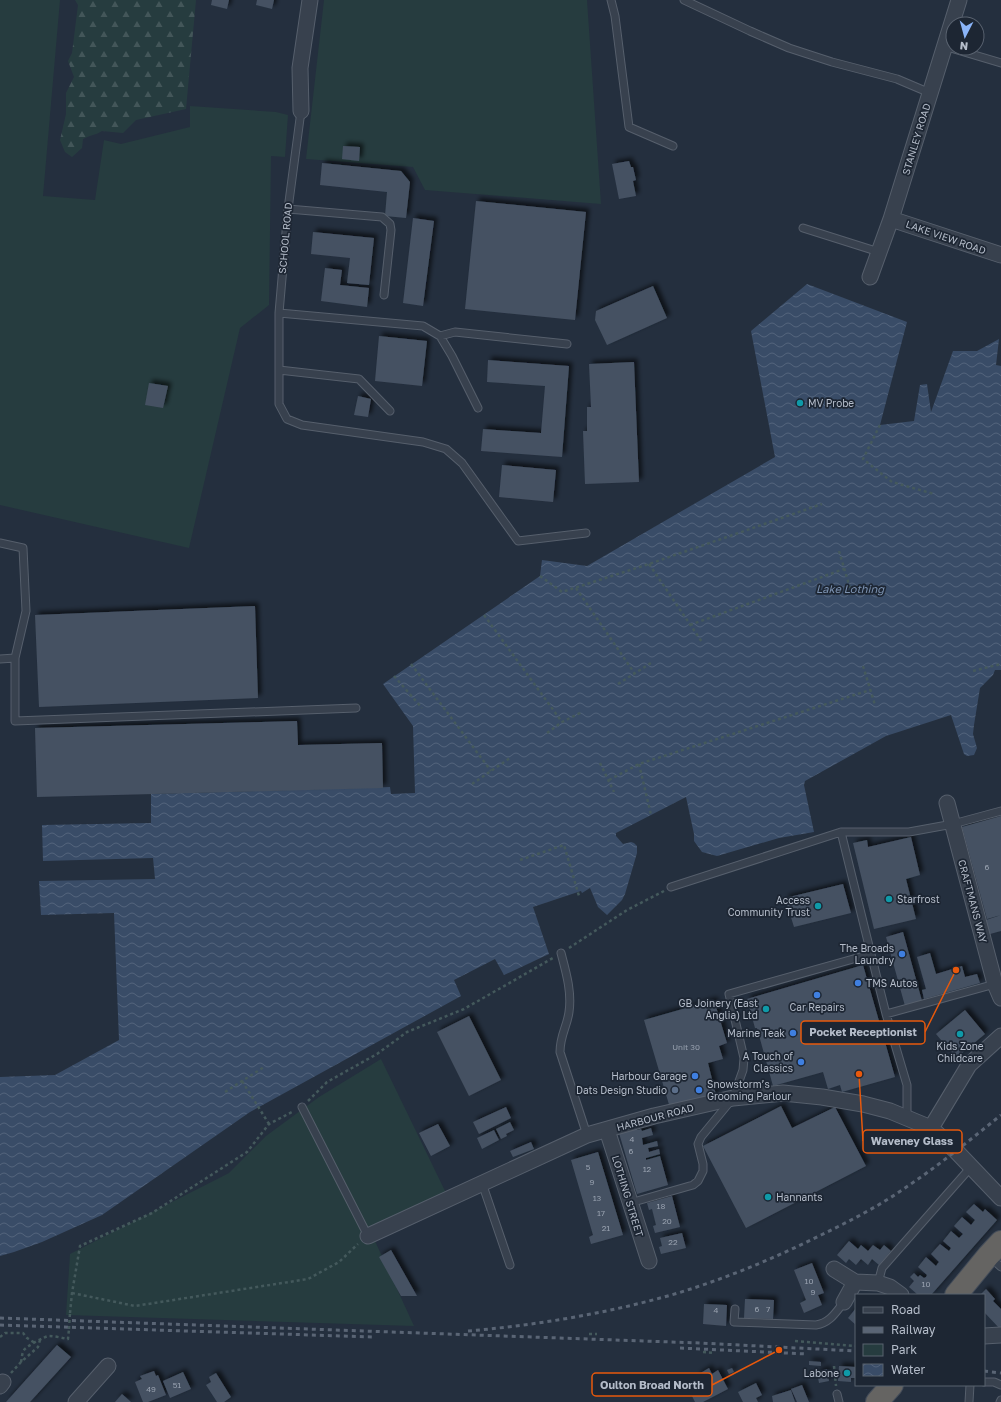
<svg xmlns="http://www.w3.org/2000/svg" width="1001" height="1402" font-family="'Golos Text',sans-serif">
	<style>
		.green { fill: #263c3f }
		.forest { fill: url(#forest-firs) }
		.water { fill: url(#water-waves) }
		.building { fill: #455162; filter: url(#shadow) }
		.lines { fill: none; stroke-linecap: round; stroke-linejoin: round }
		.service-casing { stroke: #565f6c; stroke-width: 9 }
		.minor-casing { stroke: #565f6c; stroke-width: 17 }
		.trunk-casing { stroke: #434c59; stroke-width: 24 }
		.path { stroke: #44595c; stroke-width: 2.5; stroke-dasharray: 3 3; stroke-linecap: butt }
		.service { stroke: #38414e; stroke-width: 7 }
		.minor { stroke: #38414e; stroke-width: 15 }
		.trunk { stroke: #656462; stroke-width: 22 }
		.rail { stroke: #5a6575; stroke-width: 3; stroke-dasharray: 4 4; stroke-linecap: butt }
		.path-bridge { stroke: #44595c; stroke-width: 2.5; stroke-dasharray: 3 3; stroke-linecap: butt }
		.culture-dot { fill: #0f9aa8; stroke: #1d2633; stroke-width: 1.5 }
		.shop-dot { fill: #3f7fe0; stroke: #1d2633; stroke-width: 1.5 }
		.service-dot { fill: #5c6f8a; stroke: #1d2633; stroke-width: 1.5 }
		.labels { text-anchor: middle; stroke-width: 3.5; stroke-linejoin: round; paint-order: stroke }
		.number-label { font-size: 8px; fill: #98a1af }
		.street-label { font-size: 10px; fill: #b4bcc9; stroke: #1d2633 }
		.poi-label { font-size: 10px; fill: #b4bcc9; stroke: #1d2633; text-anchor: end }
		.water-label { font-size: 11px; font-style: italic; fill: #7c92b1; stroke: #1d2633 }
		.leader { fill: none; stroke: #e8590c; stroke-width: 1.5 }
		.callout-dot { fill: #e8590c; stroke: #1d2633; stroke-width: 1.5 }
		.callout { fill: #1d2633; stroke: #e8590c; stroke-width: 1.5 }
		.callout-label { font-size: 11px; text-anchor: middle; font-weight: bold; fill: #b4bcc9 }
	</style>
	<defs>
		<pattern id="forest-firs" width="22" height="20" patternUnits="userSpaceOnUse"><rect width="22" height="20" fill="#263c3f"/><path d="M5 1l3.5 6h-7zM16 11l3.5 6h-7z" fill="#435659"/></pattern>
		<pattern id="water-waves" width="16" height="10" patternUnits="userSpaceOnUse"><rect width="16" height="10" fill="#394c67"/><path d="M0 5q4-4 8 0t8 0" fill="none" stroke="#53647b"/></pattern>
		<filter id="shadow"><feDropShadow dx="3.5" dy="-3.5" stdDeviation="2" flood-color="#0009"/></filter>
	</defs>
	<rect width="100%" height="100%" fill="#242f3e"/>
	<!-- green -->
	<path class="green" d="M0,0H60L43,196L95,200L104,140L121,144L190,127V106L276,112L288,115L285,157L271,156L269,305L240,328L189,548L0,505Z
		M324,0H587L601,204L425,190L413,167L306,159Z
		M381,1059L446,1193L369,1228L414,1326L66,1315L70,1254L229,1173L266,1136L319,1097Z"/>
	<!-- forest -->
	<path class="forest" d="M75,0H196L186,109L136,120L123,133L102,131C96,135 90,135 83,139L82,148L72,157L65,152L60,140L66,114V93L74,77L68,61L72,53L78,5Z"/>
	<!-- water -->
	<path class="water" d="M807,284L907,322L880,425L914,421L920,385L927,384L931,412L953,351H977L999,339L996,365L1001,366V670H995L993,675L980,688L974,725L973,734L977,748L974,755L967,756L964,754L951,715L886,736L805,781L804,785L814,832L779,838L717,856L702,852L694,841V834L686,797L616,833V836L623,844L631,842L634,843L637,846V853L625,894L622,900L607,915L598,907L590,888L582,893L581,891L533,907L549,954L504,975L495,959L454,980L461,996L250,1112L102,1215L42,1242L14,1252L0,1256V1077L55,1075L119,1040L114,913L41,915L39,881L155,879L153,858L43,861L42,825L151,823V794L390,787L391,794L415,793L413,726L383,684L540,576L542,560L587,566L775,457L751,331Z"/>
	<!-- building -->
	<path class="building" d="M212,0H229L227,9L211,5Z
		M257,0H274L272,9L256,5Z
		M343,146L360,147L359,161L342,159Z
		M629,161L631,167H633L636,180L633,181L636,196L619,199L612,164Z
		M322,163L401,171L410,182L406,218L385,216L387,192L320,185Z
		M476,201L586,212L575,320L465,309Z
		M413,218L434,221L423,306L403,303Z
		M313,232L374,238L369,285L347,283L350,258L311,254Z
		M325,268L342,270L340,285L369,288L367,307L321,301Z
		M653,286L667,318L607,345L595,320L596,311Z
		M379,336L427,341L422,386L375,381Z
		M488,360L569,366L562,457L481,451L483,429L541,433L545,386L487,382Z
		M634,362L639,482L585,484L583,431H587V407H591L589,364Z
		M149,383L168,386L163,408L145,405Z
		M358,396L371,399L368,417L354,415Z
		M502,465L556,470L553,502L499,497Z
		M255,606L258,698L39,707L35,615Z
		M297,721L298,745L382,743L383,788L37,797L35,728Z
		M1001,816V915L987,919L962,827Z
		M911,837L920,875L906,879L916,919L874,929L853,843L867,840L868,847Z
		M843,884L851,913L794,927L785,898Z
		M1001,915V931L990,934L986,920Z
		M903,932L922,1001L905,1006L886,937Z
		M930,953L936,974L962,966L965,977L977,974L980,983L924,999L922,990L926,989L917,957Z
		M863,965L895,1077L842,1092L840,1085L828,1089L823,1072L773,1086L757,1028H755L747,999Z
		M714,1000L727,1043L719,1046L723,1059L708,1063L716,1095L670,1108L644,1020Z
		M965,1010L985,1034L956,1058L936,1034Z
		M469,1016L501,1080L469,1096L437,1032Z
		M781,1106L792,1128L835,1107L866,1166L746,1228L703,1146Z
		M506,1107L511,1118L479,1134L473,1122Z
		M510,1122L514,1130L506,1134L507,1136L501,1139L496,1129Z
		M438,1124L450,1146L431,1156L419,1133Z
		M636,1128L637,1130L641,1129L642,1131L651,1128L653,1135L642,1138L643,1145L657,1141L658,1146L648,1148L649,1152L659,1149L660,1154L646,1158V1160L660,1156L668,1185L637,1194L619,1133Z
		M494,1130L499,1140L482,1149L477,1138Z
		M531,1142L534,1149L513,1157L510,1151Z
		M598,1152L623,1235L591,1244L589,1237L593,1235L571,1160Z
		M672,1196L680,1227L655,1233L653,1226L656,1225L652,1209L649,1210L647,1203Z
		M974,1204L983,1212L985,1209L997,1220L931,1295L929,1294L928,1295H918L909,1287L914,1281L910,1277L914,1273L918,1277L920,1275L924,1278L926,1277L927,1275L918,1267L926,1257L936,1266L938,1263L939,1262L931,1254L940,1244L949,1251L951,1248L943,1241L951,1231L959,1238L963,1234L954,1226L962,1217L971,1225L975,1220L966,1212Z
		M682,1233L686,1248L661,1254L659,1247L662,1246L660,1238Z
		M849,1241L858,1249L861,1245L868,1251L873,1245L880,1250L884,1245L891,1251L879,1265L872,1259L868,1265L861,1259L856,1265L849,1259L846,1263L837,1255Z
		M391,1250L417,1296H401L379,1257Z
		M812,1263L824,1293L818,1295L822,1305L804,1313L800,1303L806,1300L794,1270Z
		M986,1289L995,1299L993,1301L1001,1309V1328L1000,1329L984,1312V1295H980Z
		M745,1299L774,1300L773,1319L744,1318Z
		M704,1304L727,1305L726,1326L703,1324Z
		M856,1308V1325L848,1318Z
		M57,1345L71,1357L30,1402H6Z
		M809,1361L821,1362V1366L809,1365Z
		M839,1366L856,1367V1378H851V1382L838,1381Z
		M709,1368L712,1374L718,1370L728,1389L703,1402H695L687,1386L699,1380L697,1375Z
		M732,1368L734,1372L729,1374L727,1370Z
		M827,1369L829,1381L819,1383L817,1372Z
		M154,1371L156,1376L158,1375L166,1395L148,1402H143L135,1382L142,1379L140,1376Z
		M183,1372L191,1389L170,1398L163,1381Z
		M216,1373L231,1397L224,1402H217L206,1385L211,1382L209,1377Z
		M756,1383L762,1395L756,1398L758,1402H743L738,1392Z
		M802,1385L809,1402H797L791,1389Z
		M791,1390L795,1402H773L772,1396Z
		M122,1394L131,1402H115Z"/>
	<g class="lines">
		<!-- service casing -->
		<g class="service-casing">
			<path id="service" d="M611,0L615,16L629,127L673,146
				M684,0L750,31L789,48L832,62L897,79L930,93
				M944,46L1001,63
				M301,111L288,209L279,313L423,326L440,336L452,356L478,408
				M288,209L382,217L390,224L391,230L384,295
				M803,228L879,252
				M279,313V404L287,419L302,425L423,442L446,449L462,463L518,541L586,533
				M440,336L455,332L567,344
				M279,370L359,379L390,411
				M0,543L23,548L26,611L15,658
				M0,659L15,658V721L356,708
				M841,832L871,954
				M671,887L841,832H909L953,824L1001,811
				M561,953C566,972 572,992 569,1012C567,1027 560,1035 560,1052L587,1135
				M886,1014L995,984
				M302,1107L368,1236
				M482,1183L510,1265
				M630,1203L693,1185L698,1181L703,1171V1164L698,1144L701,1137L733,1098L743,1070L744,1058L729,994L871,954L886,1014L907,1085V1117
				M991,1258L1001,1267
				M878,1283L882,1268L971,1167
				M735,1309L734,1322L816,1325C830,1323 836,1312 844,1302
				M984,1382H994L1001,1385
				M837,1394L839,1402
				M969,1402L970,1385
				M1000,1402L1001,1400"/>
		</g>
		<!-- minor casing -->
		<g class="minor-casing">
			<path id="minor" d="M301,111L300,68L310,0
				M891,219L1001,255
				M870,277L891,219L959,0
				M947,803L995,984L1001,998
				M931,1128L969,1065L1001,1036
				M607,1130L649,1261
				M368,1236L587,1135L654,1116L733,1098L783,1093L822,1097L863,1104L890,1111L931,1128L956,1151L1001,1198
				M834,1269L855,1282L878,1283L890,1287L901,1295
				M844,1302L855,1282
				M984,1336L1001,1335
				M0,1386L3,1382
				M76,1402L108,1366"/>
		</g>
		<!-- trunk casing -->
		<g class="trunk-casing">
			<path id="trunk" d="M956,1295L988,1256L1001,1242
				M877,1402L892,1385"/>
		</g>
		<!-- path -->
		<path class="path" d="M880,425L863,459L892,482L934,494
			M839,551L850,588
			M649,564L702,642
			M540,576L562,592L649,564L822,504
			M576,588L635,674
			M484,615L562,722
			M690,625L844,569
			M411,664L491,771
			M863,666L875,705
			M973,671L1001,664
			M394,676L422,708
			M618,684L651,663
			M547,733L562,722L582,712
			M600,763L614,792
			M639,764L651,815
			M609,780L639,764L870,690
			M472,784L510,758
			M520,860L564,845L579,896
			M569,948L627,910L664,891
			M242,1081L269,1124
			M225,1092L264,1067
			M308,1101L327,1082L377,1054L407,1032L464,1009L553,958
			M72,1293L135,1306L308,1279L339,1262L358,1244
			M70,1313L72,1293L80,1246L152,1213L247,1152L269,1124L294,1111
			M589,1334H597
			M0,1337L5,1333H23L27,1338L35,1343
			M795,1341L855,1346
			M703,1352L715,1353
			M21,1362C22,1358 22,1352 24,1350C27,1346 45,1336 49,1336C55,1336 62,1338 68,1339L69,1329
			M834,1366L836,1386
			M11,1373L21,1362L38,1347L40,1340"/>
		<!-- service -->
		<use href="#service" class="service"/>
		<!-- minor -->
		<use href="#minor" class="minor"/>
		<!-- trunk -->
		<use href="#trunk" class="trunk"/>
		<!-- rail -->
		<path class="rail" d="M0,1318L700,1343L856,1351
			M0,1325L374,1337
			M468,1331C538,1325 610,1313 678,1293C727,1278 775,1258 821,1235C850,1221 879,1206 905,1188C938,1166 970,1140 1001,1115
			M680,1348L807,1354
			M984,1371L1001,1373"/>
		<!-- path-bridge -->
		<path class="path-bridge" d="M69,1329L70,1313"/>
	</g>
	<!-- markers -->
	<g class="culture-dot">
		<circle cx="800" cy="403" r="4"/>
		<circle cx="889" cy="899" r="4"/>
		<circle cx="818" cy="906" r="4"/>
		<circle cx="766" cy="1009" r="4"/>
		<circle cx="960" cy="1034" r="4"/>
		<circle cx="768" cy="1197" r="4"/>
		<circle cx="847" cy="1373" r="4"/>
	</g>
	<g class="shop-dot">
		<circle cx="902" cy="954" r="4"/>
		<circle cx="858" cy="983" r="4"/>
		<circle cx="817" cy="995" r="4"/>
		<circle cx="793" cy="1033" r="4"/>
		<circle cx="801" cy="1062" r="4"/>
		<circle cx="695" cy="1076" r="4"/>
		<circle cx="699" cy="1090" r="4"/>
	</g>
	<circle class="service-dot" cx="675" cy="1090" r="4"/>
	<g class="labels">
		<!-- number labels -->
		<g class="number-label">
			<text x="987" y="870">6</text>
			<text x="686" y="1050">Unit 30</text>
			<text x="632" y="1142">4</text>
			<text x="631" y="1154">6</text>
			<text x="588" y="1170">5</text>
			<text x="647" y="1172">12</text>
			<text x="592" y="1185">9</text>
			<text x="597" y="1201">13</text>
			<text x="661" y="1209">18</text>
			<text x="601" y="1216">17</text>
			<text x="667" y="1224">20</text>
			<text x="606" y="1231">21</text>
			<text x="673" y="1245">22</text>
			<text x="809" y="1284">10</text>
			<text x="926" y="1287">10</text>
			<text x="813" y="1295">9</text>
			<text x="757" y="1312">6</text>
			<text x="768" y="1312">7</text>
			<text x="716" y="1313">4</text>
			<text x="177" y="1388">51</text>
			<text x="151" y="1392">49</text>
		</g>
		<!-- street labels -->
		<g class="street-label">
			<text transform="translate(916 139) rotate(-73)" y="4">STANLEY ROAD</text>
			<text transform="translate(946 237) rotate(19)" y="4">LAKE VIEW ROAD</text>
			<text transform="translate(285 238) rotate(-85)" y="4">SCHOOL ROAD</text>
			<text transform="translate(973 901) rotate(75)" y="4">CRAFTMANS WAY</text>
			<text transform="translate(655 1117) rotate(-15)" y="4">HARBOUR ROAD</text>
			<text transform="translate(628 1196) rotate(73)" y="4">LOTHING STREET</text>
		</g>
		<!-- poi labels -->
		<g class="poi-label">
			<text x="808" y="407" text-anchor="start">MV Probe</text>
			<text x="897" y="903" text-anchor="start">Starfrost</text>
			<text x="810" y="904">Access<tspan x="810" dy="12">Community Trust</tspan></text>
			<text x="894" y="952">The Broads<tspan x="894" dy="12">Laundry</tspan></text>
			<text x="866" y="987" text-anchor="start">TMS Autos</text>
			<text x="758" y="1007">GB Joinery (East<tspan x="758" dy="12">Anglia) Ltd</tspan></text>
			<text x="817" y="1011" text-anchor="middle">Car Repairs</text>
			<text x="785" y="1037">Marine Teak</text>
			<text x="960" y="1050" text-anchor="middle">Kids Zone<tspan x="960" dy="12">Childcare</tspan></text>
			<text x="793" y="1060">A Touch of<tspan x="793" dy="12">Classics</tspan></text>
			<text x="687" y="1080">Harbour Garage</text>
			<text x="707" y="1088" text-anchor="start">Snowstorm’s<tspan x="707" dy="12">Grooming Parlour</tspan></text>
			<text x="667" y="1094">Dats Design Studio</text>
			<text x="776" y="1201" text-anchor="start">Hannants</text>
			<text x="839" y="1377">Labone</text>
		</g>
		<!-- water labels -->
		<g class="water-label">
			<text x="850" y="593">Lake Lothing</text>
		</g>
	</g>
	<!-- callouts -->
	<path class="leader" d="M956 970L925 1032M859 1074L863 1141M779 1350L712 1385"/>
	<g class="callout-dot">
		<circle cx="956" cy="970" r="4"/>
		<circle cx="859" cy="1074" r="4"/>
		<circle cx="779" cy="1350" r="4"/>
	</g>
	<g class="callout">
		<rect x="801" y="1021" width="124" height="23" rx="4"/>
		<rect x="863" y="1130" width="99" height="23" rx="4"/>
		<rect x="592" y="1373" width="120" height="23" rx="4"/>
	</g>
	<g class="callout-label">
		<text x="863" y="1036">Pocket Receptionist</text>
		<text x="912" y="1145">Waveney Glass</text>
		<text x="652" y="1389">Oulton Broad North</text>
	</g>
	<!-- legend -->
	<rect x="855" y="1294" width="130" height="92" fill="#1d2633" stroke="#59626f"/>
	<rect x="863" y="1307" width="20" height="6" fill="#38414e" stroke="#59626f"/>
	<text x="891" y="1314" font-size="12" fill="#b4bcc9">Road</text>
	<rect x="863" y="1327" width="20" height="6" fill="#5a6575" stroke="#59626f"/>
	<text x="891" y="1334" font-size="12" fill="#b4bcc9">Railway</text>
	<rect x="863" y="1344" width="20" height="12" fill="#263c3f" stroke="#59626f"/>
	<text x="891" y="1354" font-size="12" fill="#b4bcc9">Park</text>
	<rect x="863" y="1364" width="20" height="12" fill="url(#water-waves)" stroke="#59626f"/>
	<text x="891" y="1374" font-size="12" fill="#b4bcc9">Water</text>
	<!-- north arrow -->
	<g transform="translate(965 36) rotate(186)"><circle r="19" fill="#1d2633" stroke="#59626f"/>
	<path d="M0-3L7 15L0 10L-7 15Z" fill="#8ab4f8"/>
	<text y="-6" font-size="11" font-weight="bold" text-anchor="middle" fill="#b4bcc9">N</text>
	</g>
</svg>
